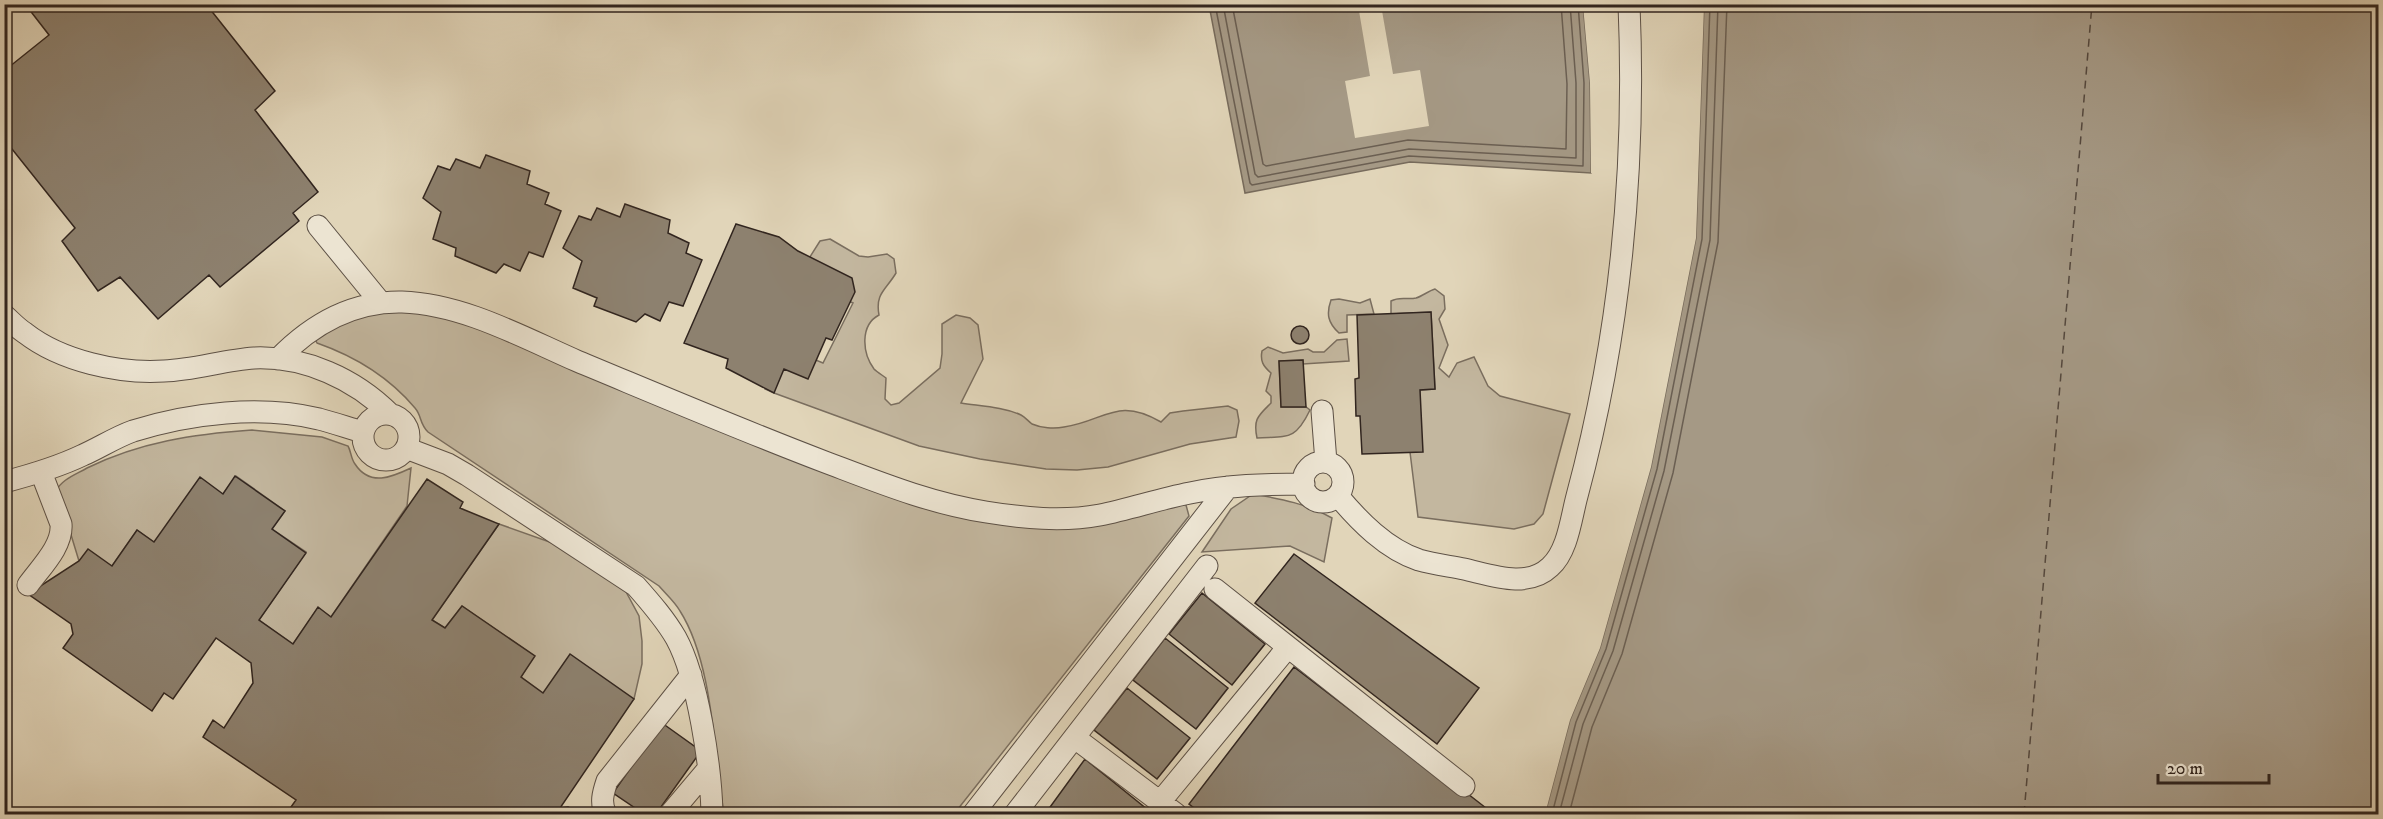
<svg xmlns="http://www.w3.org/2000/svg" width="2383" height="819" font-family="'IM FELL DW Pica',serif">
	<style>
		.green { fill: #c3b79f; stroke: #7a6e5f; stroke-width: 1.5 }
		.water { fill: #a59985; stroke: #776b5c; stroke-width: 1.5 }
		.pier { fill: #e1d5b9 }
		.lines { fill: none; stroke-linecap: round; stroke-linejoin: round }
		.shore { stroke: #6b5f52; stroke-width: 1.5 }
		.ferry { stroke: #54483e; stroke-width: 1.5; stroke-dasharray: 8 6; stroke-linecap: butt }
		.building { fill: #8d816f; stroke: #31251f; stroke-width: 1.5 }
		.service-casing { stroke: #5d5146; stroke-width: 23 }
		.service { stroke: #ece4d2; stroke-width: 21 }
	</style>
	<rect width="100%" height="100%" fill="#e1d5b9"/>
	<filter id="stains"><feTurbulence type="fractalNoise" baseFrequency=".00333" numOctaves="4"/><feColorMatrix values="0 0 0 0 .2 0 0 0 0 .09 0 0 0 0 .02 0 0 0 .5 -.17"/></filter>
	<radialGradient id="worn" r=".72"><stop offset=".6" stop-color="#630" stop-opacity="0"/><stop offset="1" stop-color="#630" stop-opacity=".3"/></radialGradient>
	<!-- green -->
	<path class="green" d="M830,239L859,256L868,257L887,254L894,259L896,273C886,290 875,293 879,315C860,325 862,353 874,369C877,372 882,375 886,378L885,399L891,405L899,403L940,368L942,354V324L956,315L970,318L978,325L983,359L961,403C980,406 1004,407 1021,415C1025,417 1028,421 1032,424C1041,428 1054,429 1064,427C1105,421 1117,396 1161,422L1170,413L1183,411L1228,406L1237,410L1239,421L1236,437L1190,444L1108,467L1077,470L1046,469L980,459L919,446L774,393L765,389L779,363L811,358L823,363L853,303L839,297L808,260L820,241Z
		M1435,289L1444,296L1445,309L1439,319L1448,345L1439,368L1449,377L1457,363L1474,357L1488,386L1500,396L1570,414L1543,514L1534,524L1514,529L1418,517L1410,452L1420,390L1435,389L1431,312L1391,314V301C1400,296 1407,300 1416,298C1423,296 1428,291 1435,289Z
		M1339,299L1360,303L1370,299L1374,314L1347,315V332L1339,333C1328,323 1326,314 1331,300Z
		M377,310H442L987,513L1178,502L1186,505L1189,516L954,814H724C714,754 713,663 680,611C675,602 666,594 659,586L428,432C419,423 422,416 415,408C389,377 354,356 317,343L314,337L319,329Z
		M1347,339L1349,361L1303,364V360L1279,361L1281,407H1306L1310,410C1295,441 1288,436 1257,438C1253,419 1258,416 1271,403V396L1266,391L1271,373C1263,366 1260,361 1262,351L1268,347L1283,353L1308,349L1313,352H1324L1337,340Z
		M252,430L322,437L348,446C351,451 351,459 355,464C370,487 392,477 411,468L407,506L331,617L318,608L293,644L259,620L306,552L272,529L285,511L236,476L223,494L154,542L137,530L112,566L79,561L61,502L55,492C62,479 75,475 87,468C140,442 194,434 252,430Z
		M1253,494C1281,499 1308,504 1332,518L1324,562L1290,546L1202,552L1231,509Z
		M499,524L575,551L625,590L639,616L642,641V664L634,699L543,693L521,677L534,656L462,606L445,628L432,620Z"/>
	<!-- water -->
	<path class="water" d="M1209,5H1583L1590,83L1591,173L1410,162L1245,193Z
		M1704,5H2378V814H1545L1570,720L1600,648L1651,467L1696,238Z"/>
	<!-- pier -->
	<path class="pier" d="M1586,4L1593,83L1594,174L1591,173L1590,83L1583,5Z
		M1701,4L1704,5L1696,238L1651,467L1600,648L1570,720L1545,814H1542L1567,719L1598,647L1648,466L1693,237Z
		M1358,5H1381L1393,74L1420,70L1429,126L1355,138L1345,81L1370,76Z"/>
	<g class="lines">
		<!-- shore -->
		<path class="shore" d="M1215,4L1250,183L1252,185L1409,156L1583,166L1584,83L1578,4
			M1223,4L1255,174L1258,177L1409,149L1576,158V83L1570,4
			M1232,4L1263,164L1266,166L1408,140L1566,149L1567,84L1561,4
			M1552,814L1576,722L1606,649L1657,469L1702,239L1710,4
			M1559,814L1583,724L1613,651L1664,471L1710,240L1718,4
			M1569,814L1592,727L1622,654L1673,473L1718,242L1727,4"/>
		<!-- ferry -->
		<path class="ferry" d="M2024,814L2092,4"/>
	</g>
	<!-- building -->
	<path class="building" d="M25,4H171L174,8L179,4H206L275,91L255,110L318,192L293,213L299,221L220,287L209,275L158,319L120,277L98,291L62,241L75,228L4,139V71L49,35Z
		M486,155L530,171L527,184L549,193L545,204L561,211L543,257L529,252L520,271L504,264L496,273L455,256L456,248L433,239L441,212L423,198L438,166L450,170L456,159L480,168Z
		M625,204L670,220L668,233L689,243L686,253L702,260L683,306L669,302L660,321L645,314L636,322L594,306L597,298L573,288L582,261L563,248L579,216L591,220L597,208L620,217Z
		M736,224L779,237L798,251L852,278L855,292L832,340L826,338L808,379L784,369L774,393L726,368L728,359L684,343Z
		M1431,312L1435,389L1420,390L1423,452L1362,454L1360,416H1356L1355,379L1359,378L1357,315Z
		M1291 335a9 9 0 1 1 18 0a9 9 0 1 1-18 0Z
		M1303,360L1306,407H1281L1279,361Z
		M235,476L285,511L272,529L306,553L259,620L293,644L318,607L331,617L427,479L463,502L460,508L499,524L432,620L445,628L462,606L535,656L521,677L543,693L570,654L634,699L560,808L568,807L583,814H286L296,800L203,737L213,720L224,728L253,683L251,663L216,638L173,699L164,693L152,711L63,648L73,634L71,624L28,594L79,561L88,549L112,566L137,530L154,542L200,477L223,494Z
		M1294,554L1479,688L1437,744L1255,603Z
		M1202,593L1265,644L1232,685L1169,634Z
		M1165,638L1228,688L1196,729L1133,680Z
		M1294,667L1388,739L1391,734L1486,808L1481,814H1202L1189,804Z
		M1127,688L1190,738L1157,779L1094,730Z
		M662,723L701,751L656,814H644L613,793Z
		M1085,759L1153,814H1045Z"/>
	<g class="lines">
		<!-- service casing -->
		<g class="service-casing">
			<path id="service" d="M318,226L381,303
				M4,315C11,321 17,328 25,333C61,361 119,374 164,371C194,370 224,360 254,358C305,356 355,379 390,414
				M278,359C312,324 352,301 402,302C463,304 522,337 577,361C659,395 741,430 825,462C878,482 929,503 986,512C1023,518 1062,522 1100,515C1130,509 1159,499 1190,493C1227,485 1266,484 1304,484
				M1322,411L1326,462
				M363 437a23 23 0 1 1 46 0a23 23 0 1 1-46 0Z
				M406,448L448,464L467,475L636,586C651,603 665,619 676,638C698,678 711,768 712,814
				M1303 482a20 20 0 1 1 40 0a20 20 0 1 1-40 0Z
				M4,482C31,475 58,467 83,455C99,448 116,437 133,431C191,413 260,405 319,419C334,423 349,428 363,432
				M1338,496C1359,521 1386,549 1419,560C1433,564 1449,566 1464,569C1491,575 1527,589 1550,567C1568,551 1571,518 1577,496C1620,336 1636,170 1629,4
				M28,585C41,567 63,546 61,524L41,472
				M1215,589L1464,786
				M1075,738L1176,814
				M1160,802L1288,647
				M606,814C600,803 603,793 607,781L691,675
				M670,814L708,769
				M973,814L1228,487
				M1015,814L1207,566"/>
		</g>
		<!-- service -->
		<use href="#service" class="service"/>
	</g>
	<!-- margin -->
	<rect width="2383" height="819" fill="none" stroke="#e1d5b9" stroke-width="24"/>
	<rect x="6" y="6" width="2371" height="807" fill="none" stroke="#31251f" stroke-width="3"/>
	<rect x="12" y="12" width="2359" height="795" fill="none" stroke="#31251f" stroke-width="1.5"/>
	<!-- scale -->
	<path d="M2158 774v9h111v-9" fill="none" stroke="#31251f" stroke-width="3"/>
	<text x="2167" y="774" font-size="18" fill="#31251f" stroke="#ece4d2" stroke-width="4.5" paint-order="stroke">20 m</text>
	<rect width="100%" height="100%" filter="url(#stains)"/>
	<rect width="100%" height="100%" fill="url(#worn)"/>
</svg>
